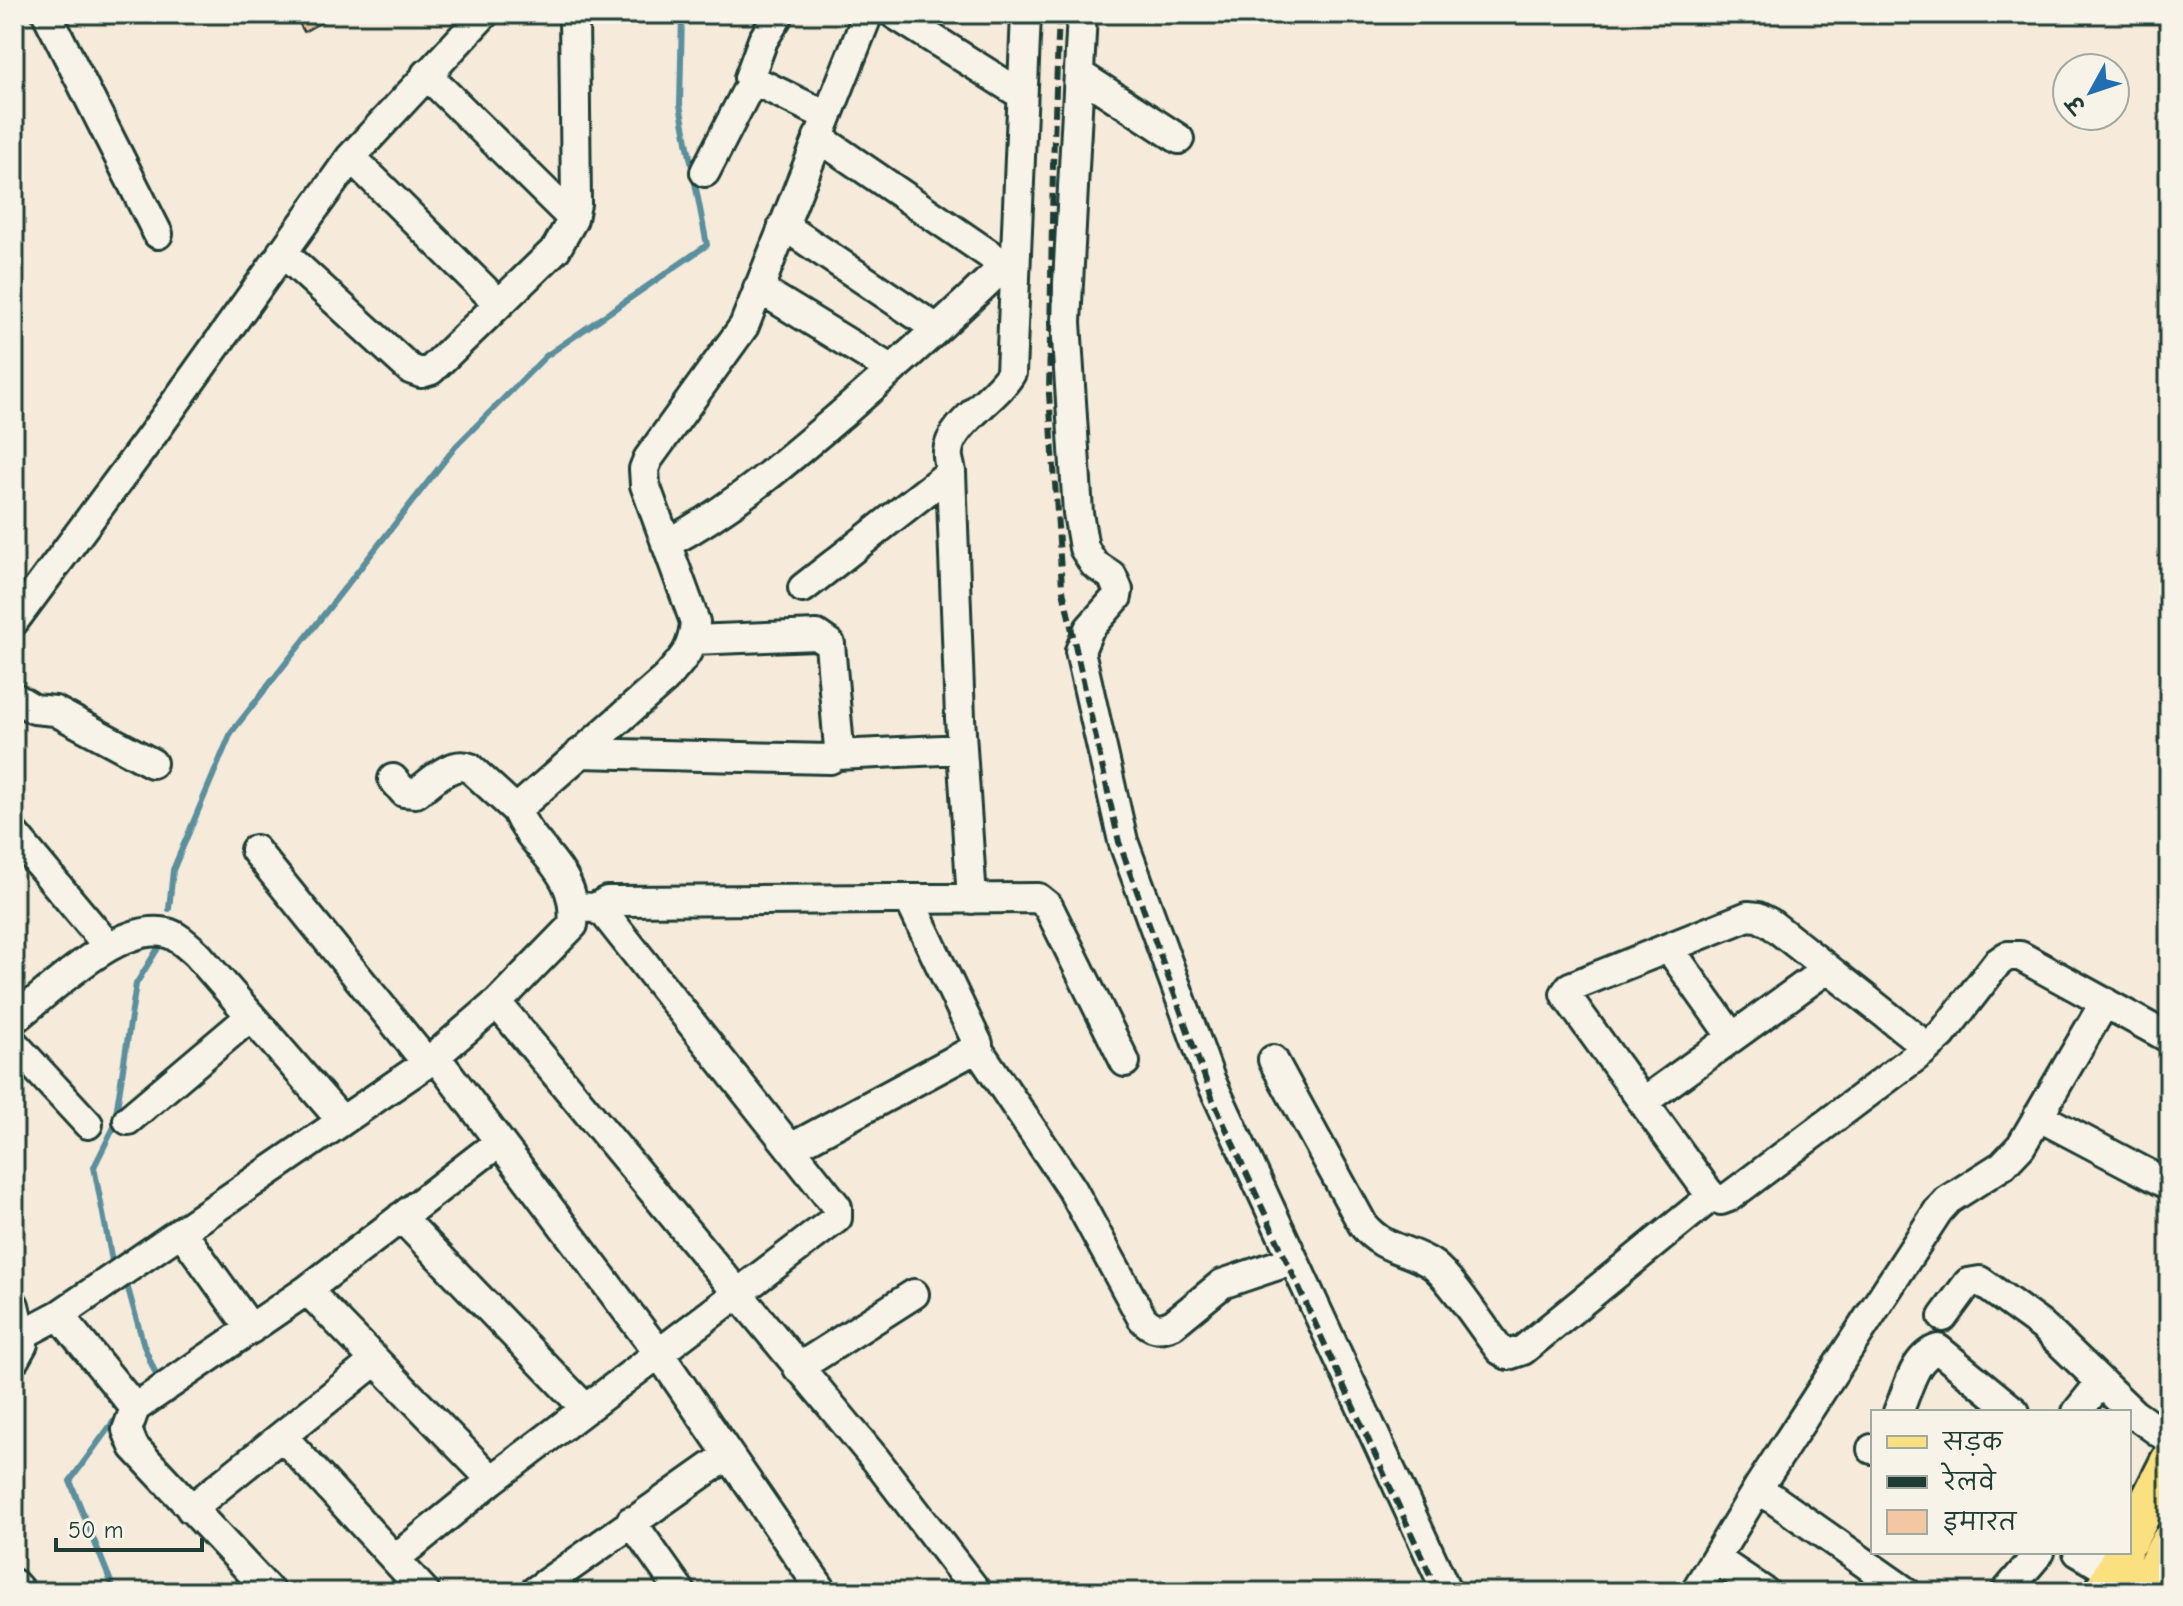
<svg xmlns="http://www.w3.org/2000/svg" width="2183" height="1606" font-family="'Comic Neue','Playpen Sans Deva',sans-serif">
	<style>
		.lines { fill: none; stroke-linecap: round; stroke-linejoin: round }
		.stream { stroke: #5a8f9d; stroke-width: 6 }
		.building { fill: #f2c7a1; stroke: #1f3d34; stroke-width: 2 }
		.minor-casing { stroke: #1f3d34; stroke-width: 34 }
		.major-casing { stroke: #1f3d34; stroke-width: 42 }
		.minor { stroke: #f7f3e8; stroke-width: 28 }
		.major { stroke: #fbe080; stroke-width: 36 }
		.rail { stroke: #1f3d34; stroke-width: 6; stroke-dasharray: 12 6; stroke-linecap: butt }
	</style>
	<rect width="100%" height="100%" fill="#f6eada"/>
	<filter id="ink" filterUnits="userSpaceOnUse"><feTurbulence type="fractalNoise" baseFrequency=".0125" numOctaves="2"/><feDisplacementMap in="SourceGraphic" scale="16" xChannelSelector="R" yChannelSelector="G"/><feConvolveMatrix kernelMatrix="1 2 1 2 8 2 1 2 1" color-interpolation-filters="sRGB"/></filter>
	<g filter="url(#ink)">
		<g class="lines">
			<!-- stream -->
			<path class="stream" d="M169,909L173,870L231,733L456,446L546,356L707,245L680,105L682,14
				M112,1261L94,1167L114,1127L136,984L160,945
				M126,1281L144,1346L157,1377L154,1381
				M113,1422L70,1481L115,1592"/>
		</g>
		<!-- building -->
		<path class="building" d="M294,14H336L304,32Z"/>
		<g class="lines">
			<!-- minor casing -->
			<g class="minor-casing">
				<path id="minor" d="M47,14L158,234
					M779,14L763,40L749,78L827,116
					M894,14L1022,95
					M1082,14L1066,322L1078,513L1084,548L1094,564L1112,576L1118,590L1117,597L1089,629L1080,651L1123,841L1210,1079L1447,1592
					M426,74L573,219
					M1079,74L1179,139
					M818,137L1015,272
					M351,157L499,304
					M705,172L752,81
					M783,225L937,329
					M282,252L410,369L421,373L431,370L556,249L573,219L576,204L574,14
					M758,288L892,370
					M666,544C732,509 786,462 842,414C898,365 952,316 1005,265
					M803,588L951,472
					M14,621L150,438L351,157L484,14
					M14,697L34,709L55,711L152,763
					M580,753L830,759L837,755L839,748L830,644L817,635L693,640
					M837,755L962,749
					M393,779L404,792L416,793C430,783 451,760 470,768L516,810
					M14,834L108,946
					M255,850L427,1063
					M972,899L960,718L951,472C950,466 947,458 948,452C950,424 997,398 1011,373L1026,14
					M595,908L607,901H615L1038,898L1048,906L1125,1062
					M1669,948L1732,1037
					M497,1003L876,1460L977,1592
					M14,1019C50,991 120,921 167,933C177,935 189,947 197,954L342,1121
					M14,1044L88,1124
					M1927,1047L1770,923L1758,917L1748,916L1570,987L1565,994L1706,1189L1712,1196L1721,1200L1729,1197L1922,1052L1942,1034L1997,963L2007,956H2020L2169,1038
					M977,1048L1072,1189L1142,1318C1152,1329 1159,1330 1173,1324L1222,1284L1293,1260
					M435,1056L658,1352L823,1592
					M1273,1060L1363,1225C1384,1251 1408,1248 1433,1265C1452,1279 1484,1330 1500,1350L1508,1355L1523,1350L1712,1196
					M1643,1102L1827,969
					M2038,1116L2169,1185
					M128,1120L251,1016
					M791,1148L977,1048L978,1044L909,899
					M401,1217L585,1408
					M181,1231L251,1329
					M307,1290L492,1480
					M14,1305L23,1344L14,1360
					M59,1315L135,1408L127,1430L134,1447L270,1592
					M1943,1317L1968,1283L1980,1281L2045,1328L2134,1414L2169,1439
					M23,1334L59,1315L427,1063L497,1003L573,925C579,870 535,854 516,810L665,679C683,659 693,650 695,622L645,485L644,469L648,459L744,326L868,14
					M798,1368L914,1294
					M135,1408L307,1290L499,1142
					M1898,1412C1908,1391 1913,1357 1938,1349L2015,1412
					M2077,1412L2101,1382
					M282,1436L425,1592
					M1872,1449H1873
					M1758,1488L1938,1211L1948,1200L2003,1165L2021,1146L2105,1002
					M191,1509L375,1361
					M631,1521L681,1592
					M2078,1552L2129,1582
					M396,1558L492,1480L837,1218V1207L605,914L595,908L575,907
					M1716,1559L1765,1592
					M14,1584L21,1592
					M534,1592L728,1455
					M1695,1592L1758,1488L1906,1592
					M2006,1592L2040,1552"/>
			</g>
			<!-- major casing -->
			<g class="major-casing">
				<path id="major" d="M2129,1540L2169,1461
					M2103,1592L2123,1552
					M2142,1592L2169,1542"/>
			</g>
			<!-- minor -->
			<use href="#minor" class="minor"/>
			<!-- major -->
			<use href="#major" class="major"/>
			<!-- rail -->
			<path class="rail" d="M1059,14L1053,165L1049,394L1062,586L1119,842L1213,1100L1438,1592"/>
		</g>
	</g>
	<!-- margin -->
	<rect width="2183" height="1606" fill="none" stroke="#f7f3e8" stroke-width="48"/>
	<rect x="24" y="24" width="2135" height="1558" fill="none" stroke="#1f3d34" stroke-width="3" filter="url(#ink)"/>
	<!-- legend -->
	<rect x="1871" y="1410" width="260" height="144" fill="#f7f3e8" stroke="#a1aaa0" stroke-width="2"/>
	<rect x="1887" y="1436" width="40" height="12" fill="#fbe080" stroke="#a1aaa0" stroke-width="2"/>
	<text x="1943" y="1450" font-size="24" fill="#1f3d34">सड़क</text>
	<rect x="1887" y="1476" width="40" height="12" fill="#1f3d34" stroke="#a1aaa0" stroke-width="2"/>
	<text x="1943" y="1490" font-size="24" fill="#1f3d34">रेलवे</text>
	<rect x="1887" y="1510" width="40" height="24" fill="#f2c7a1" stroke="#a1aaa0" stroke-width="2"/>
	<text x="1943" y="1530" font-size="24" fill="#1f3d34">इमारत</text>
	<!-- north arrow -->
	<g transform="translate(2091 92) rotate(230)"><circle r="38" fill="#f7f3e8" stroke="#a1aaa0" stroke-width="2"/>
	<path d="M0-6L14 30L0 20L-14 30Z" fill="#1f6fb2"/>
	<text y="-12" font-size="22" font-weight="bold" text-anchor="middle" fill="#1f3d34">उ</text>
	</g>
	<!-- scale -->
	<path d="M56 1538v12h146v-12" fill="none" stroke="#1f3d34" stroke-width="4"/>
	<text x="68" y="1538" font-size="24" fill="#1f3d34" stroke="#f7f3e8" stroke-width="6" paint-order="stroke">50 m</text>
</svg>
